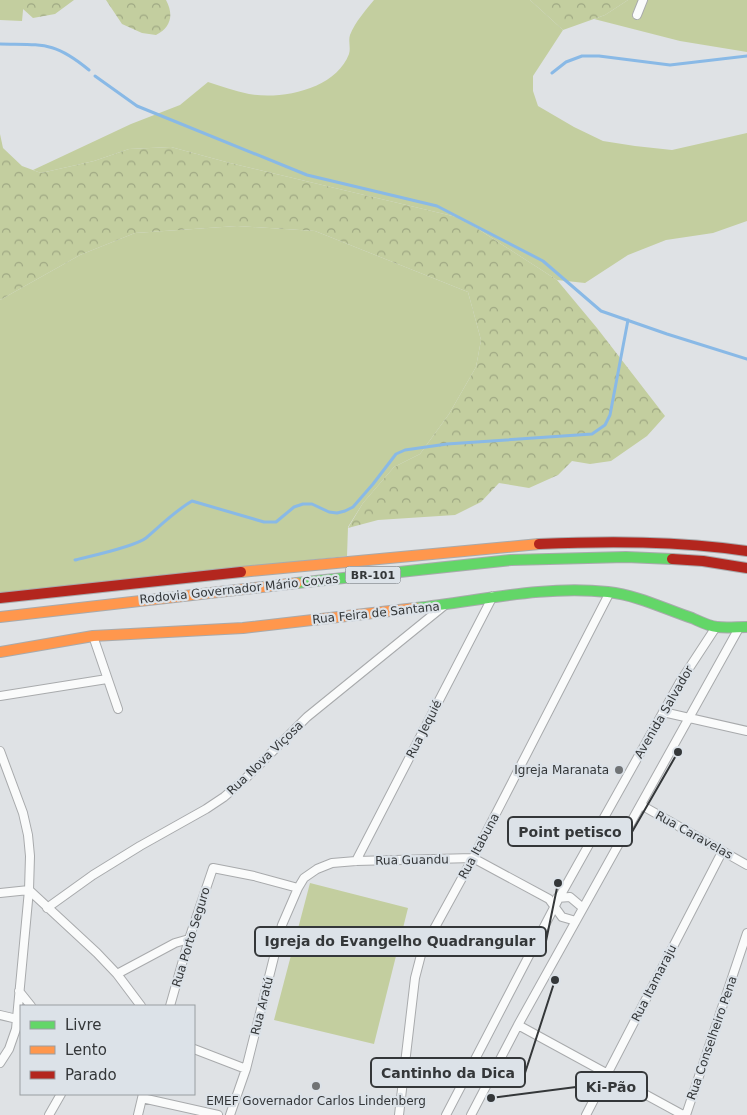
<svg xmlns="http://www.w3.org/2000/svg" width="747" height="1115" font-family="'DejaVu Sans',sans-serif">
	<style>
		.green { fill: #c3ce9f }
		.forest { fill: url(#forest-crowns) }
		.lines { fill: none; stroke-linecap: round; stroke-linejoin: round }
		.stream { stroke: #89b9e6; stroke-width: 3 }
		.street-casing { stroke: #a8aaac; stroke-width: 10 }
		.fast-casing { stroke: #a8aaac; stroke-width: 12 }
		.slow-casing { stroke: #a8aaac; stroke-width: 12 }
		.jam-casing { stroke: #a8aaac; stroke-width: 12 }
		.street { stroke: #fafbfb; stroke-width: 8 }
		.fast { stroke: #63d668; stroke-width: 10 }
		.slow { stroke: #ff974d; stroke-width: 10 }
		.jam { stroke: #b3261e; stroke-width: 10 }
		.poi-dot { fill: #707375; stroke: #dce2e8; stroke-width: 2 }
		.labels { text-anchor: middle; stroke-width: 4.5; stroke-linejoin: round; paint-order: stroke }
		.shield { fill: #dce2e8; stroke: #666a6e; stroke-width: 1 }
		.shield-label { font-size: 11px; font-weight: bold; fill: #343739 }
		.street-label { font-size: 12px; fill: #343739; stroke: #dce2e8 }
		.poi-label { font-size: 12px; fill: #343739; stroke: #dce2e8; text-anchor: end }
		.leader { fill: none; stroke: #343739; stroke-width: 2 }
		.callout-dot { fill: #343739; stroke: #dce2e8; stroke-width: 2 }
		.callout { fill: #dce2e8; stroke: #343739; stroke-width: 2 }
		.callout-label { font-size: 14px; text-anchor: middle; font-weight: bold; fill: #343739 }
	</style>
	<defs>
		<pattern id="forest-crowns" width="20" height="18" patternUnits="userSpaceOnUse" patternTransform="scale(1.25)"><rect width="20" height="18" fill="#c3ce9f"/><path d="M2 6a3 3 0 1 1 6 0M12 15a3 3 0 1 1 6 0" fill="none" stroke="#9fa883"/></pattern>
	</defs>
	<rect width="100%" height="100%" fill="#dfe2e5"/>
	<!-- green -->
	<path class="green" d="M0,0H24L22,21L0,20Z
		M374,0H530L563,30L533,76V91L538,106L574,127L603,141L635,146L672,150L747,133V221L713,233L666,240L628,255L585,283L557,280L461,218L230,163L171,147L129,149L94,161L41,173L33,170L131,124L180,105L208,82C221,86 235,91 249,94C282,100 336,89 349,54C351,48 348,41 350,35C355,22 366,10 374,0Z
		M628,0H747V52L680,41L594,19L605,15Z
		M237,226L315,231L468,292L481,340L476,367L449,414L420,454L394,467L363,503L348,527L347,556L0,594V300L80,255L135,233Z
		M310,883L408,908L374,1044L274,1020Z"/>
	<!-- forest -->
	<path class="forest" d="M22,0H74L55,14L33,18L23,9Z
		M106,0H166C174,15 171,27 156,35L142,33L122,24Z
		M530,0H628L605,15L563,30Z
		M0,134L3,148L22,166L41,173L94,161L129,149L171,147L230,163L461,218L557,280L597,328L665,416L647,436L611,461L590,464L572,461L558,475L529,488L499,483L481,502L455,515L378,520L348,528L363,503L394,467L420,454L449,414L476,367L481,340L468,292L315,231L237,226L135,233L80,255L0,300Z"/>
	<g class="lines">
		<!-- stream -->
		<path class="stream" d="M0,44C43,45 54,41 89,70
			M552,73L566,62L582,56H599L670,65L747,56
			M95,76L137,106L307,175L437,206L543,261L601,311L667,334L747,359
			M75,560C91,556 134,547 146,538C161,525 175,511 192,501L264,522H276L294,507L303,504H312L329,512L337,513L345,511L353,507L373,484L396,454L405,450L447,444L592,434L605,425L610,415L628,320"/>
		<!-- street casing -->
		<g class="street-casing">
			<path id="street" d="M637,15L643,0
				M93,636L118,709
				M0,696L107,679
				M663,712L747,731
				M0,751L23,813L28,835L30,856L29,890L16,1029L9,1049L0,1063
				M641,805L747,865
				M356,861L493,596
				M29,890L97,953L117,974L141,1006
				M0,893L29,890
				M557,898L570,897L583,908
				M47,908L93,875L140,846L206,809L224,797L246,778L307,717L445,605
				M117,974L175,943L189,939
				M19,991L31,1006
				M170,1006L189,939L213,868L254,876L298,888
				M0,1015L17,1019
				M518,1025L683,1115
				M194,1049L246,1069
				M142,1098L218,1115
				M49,1115L61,1094
				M138,1115L143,1094
				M230,1115L246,1069L282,925L298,888L304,878L317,869L332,863L356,861L473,858L549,899L562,917L576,921
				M399,1115L415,978L422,951L473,858L610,592
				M446,1115L559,898L680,682L716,627
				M471,1115L518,1025L739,628
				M586,1115L722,852
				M686,1115L747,933"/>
		</g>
		<!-- fast casing -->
		<g class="fast-casing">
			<path id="fast" d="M297,583L511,560L626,557L672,559
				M416,608C480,601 543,585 608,592C637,595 665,609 692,618C699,621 708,626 717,627C726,628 737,627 747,627"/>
		</g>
		<!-- slow casing -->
		<g class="slow-casing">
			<path id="slow" d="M241,572L539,544
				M0,617L297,583
				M0,652L93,636L243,628L416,608"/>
		</g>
		<!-- jam casing -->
		<g class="jam-casing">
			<path id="jam" d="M539,544C609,541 677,541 747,551
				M672,559L703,561L747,568
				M0,598L241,572"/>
		</g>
		<!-- street -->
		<use href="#street" class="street"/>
		<!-- fast -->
		<use href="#fast" class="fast"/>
		<!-- slow -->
		<use href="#slow" class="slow"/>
		<!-- jam -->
		<use href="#jam" class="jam"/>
	</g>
	<!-- markers -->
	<g class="poi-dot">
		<circle cx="619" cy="770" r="5"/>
		<circle cx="316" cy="1086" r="5"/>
	</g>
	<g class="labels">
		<!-- shield labels -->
		<rect class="shield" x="345.5" y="566.5" width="55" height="17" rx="4"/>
		<g class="shield-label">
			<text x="373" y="579">BR-101</text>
		</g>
		<!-- street labels -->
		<g class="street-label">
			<text transform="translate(239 589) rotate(-6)" y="4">Rodovia Governador Mário Covas</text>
			<text transform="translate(376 613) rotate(-6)" y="4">Rua Feira de Santana</text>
			<text transform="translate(664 712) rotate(-60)" y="4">Avenida Salvador</text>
			<text transform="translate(424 729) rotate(-63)" y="4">Rua Jequié</text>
			<text transform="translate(265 758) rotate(-44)" y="4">Rua Nova Viçosa</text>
			<text transform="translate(694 835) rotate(29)" y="4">Rua Caravelas</text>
			<text transform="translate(479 846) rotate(-62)" y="4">Rua Itabuna</text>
			<text transform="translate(412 860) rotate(-1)" y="4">Rua Guandu</text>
			<text transform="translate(191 937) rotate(-73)" y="4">Rua Porto Seguro</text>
			<text transform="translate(654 983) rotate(-63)" y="4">Rua Itamaraju</text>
			<text transform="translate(262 1006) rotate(-76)" y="4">Rua Aratú</text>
			<text transform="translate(712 1038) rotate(-71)" y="4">Rua Conselheiro Pena</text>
		</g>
		<!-- poi labels -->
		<g class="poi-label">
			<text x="609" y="774">Igreja Maranata</text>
			<text x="316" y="1105" text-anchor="middle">EMEF Governador Carlos Lindenberg</text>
		</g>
	</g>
	<!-- callouts -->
	<path class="leader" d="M678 752L632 832M558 883L546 941M555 980L525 1073M491 1098L576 1087"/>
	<g class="callout-dot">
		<circle cx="678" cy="752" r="5"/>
		<circle cx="558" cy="883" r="5"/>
		<circle cx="555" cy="980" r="5"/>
		<circle cx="491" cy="1098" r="5"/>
	</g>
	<g class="callout">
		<rect x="508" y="817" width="124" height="29" rx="5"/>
		<rect x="255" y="927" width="291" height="29" rx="5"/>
		<rect x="371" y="1058" width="154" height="29" rx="5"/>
		<rect x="576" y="1072" width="71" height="29" rx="5"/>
	</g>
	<g class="callout-label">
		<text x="570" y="837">Point petisco</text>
		<text x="400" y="946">Igreja do Evangelho Quadrangular</text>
		<text x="448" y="1078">Cantinho da Dica</text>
		<text x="611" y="1092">Ki-Pão</text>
	</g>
	<!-- legend -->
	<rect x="20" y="1005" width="175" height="90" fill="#dce2e8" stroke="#999ea2"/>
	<rect x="30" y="1021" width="25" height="8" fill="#63d668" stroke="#999ea2"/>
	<text x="65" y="1030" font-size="15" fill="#343739">Livre</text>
	<rect x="30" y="1046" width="25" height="8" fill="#ff974d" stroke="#999ea2"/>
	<text x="65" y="1055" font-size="15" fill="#343739">Lento</text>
	<rect x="30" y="1071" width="25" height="8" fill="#b3261e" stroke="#999ea2"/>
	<text x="65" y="1080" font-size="15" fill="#343739">Parado</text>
</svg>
